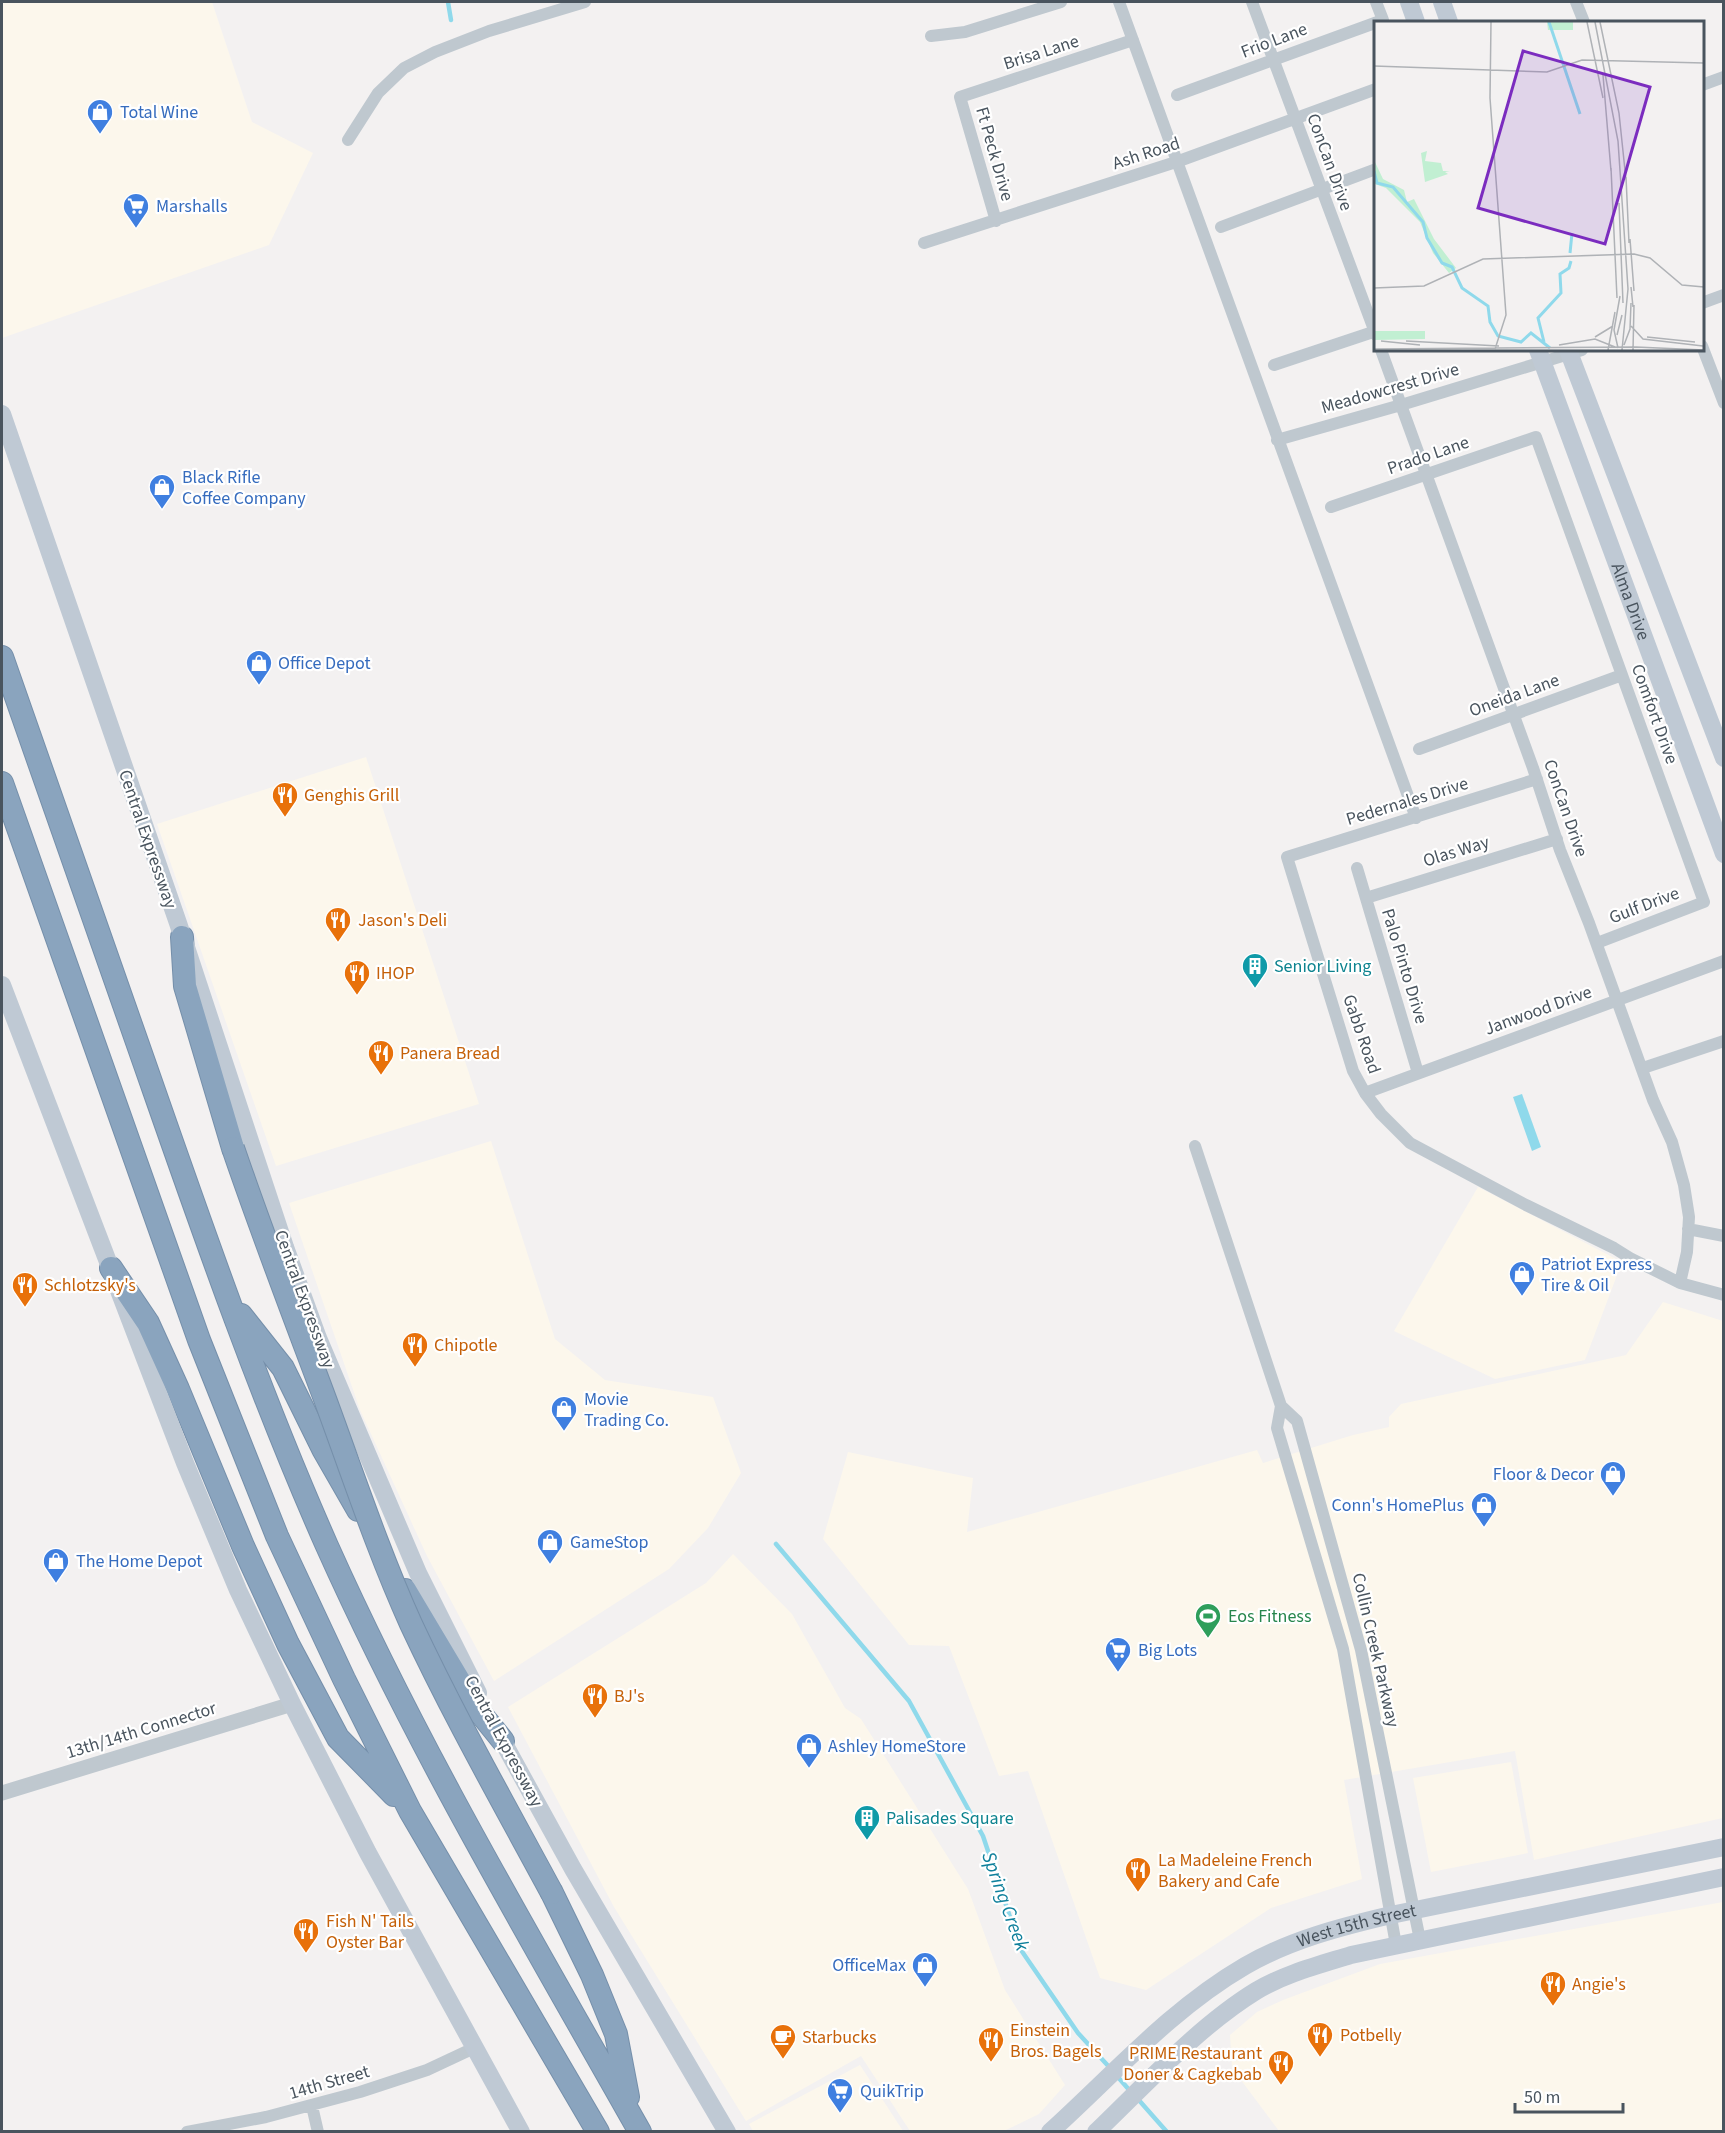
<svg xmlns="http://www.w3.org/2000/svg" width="1725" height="2133" font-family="'Source Sans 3',sans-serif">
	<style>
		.commercial { fill: #fcf7ec }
		.water { fill: #8fd9eb }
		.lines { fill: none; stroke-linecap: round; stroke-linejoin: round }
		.stream { stroke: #8fd9eb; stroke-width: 4.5 }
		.motorway-casing { stroke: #758faa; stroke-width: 24 }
		.minor { stroke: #bfc8cf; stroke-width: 12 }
		.tertiary { stroke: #bfc8cf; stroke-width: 15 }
		.secondary { stroke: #bfc9d4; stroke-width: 18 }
		.motorway { stroke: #8aa4be; stroke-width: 22 }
		.motorway-bridge-casing { stroke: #758faa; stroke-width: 24; stroke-linecap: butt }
		.motorway-bridge { stroke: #8aa4be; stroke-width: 22 }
		.labels { text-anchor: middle; stroke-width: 4.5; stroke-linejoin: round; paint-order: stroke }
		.street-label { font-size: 18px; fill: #49545e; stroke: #fff }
		.shop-label { font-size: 18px; fill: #366cbe; stroke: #fff; text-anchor: start }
		.food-label { font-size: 18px; fill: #c56008; stroke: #fff; text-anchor: start }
		.culture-label { font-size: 18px; fill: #0d838f; stroke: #fff; text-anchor: start }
		.leisure-label { font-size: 18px; fill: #27864d; stroke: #fff; text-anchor: start }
		.water-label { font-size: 20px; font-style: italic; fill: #0f809c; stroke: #fff }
		.inset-river { fill: none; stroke: #8fd9eb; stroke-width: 3 }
		.inset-road { fill: none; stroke: #afb2b6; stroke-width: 1.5 }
		.view { fill: #7b2cbf; fill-opacity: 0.15; stroke: #7b2cbf; stroke-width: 3 }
		.inset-edge { fill: none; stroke: #49545e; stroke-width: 3 }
	</style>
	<rect width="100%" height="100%" fill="#f3f1f1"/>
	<!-- commercial -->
	<path class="commercial" d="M2,2H212L252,122L313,153L269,245L2,338Z
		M366,757L479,1104L276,1166L157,824Z
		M491,1141L555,1339L605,1380L713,1397L741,1473L708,1528L669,1569L494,1681L427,1556L360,1410L289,1203Z
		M1478,1187L1622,1262L1585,1360L1495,1379L1394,1331Z
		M1663,1302L1723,1321V1818L1534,1860L1515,1751L1344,1780L1362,1879L1271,1908L1146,1990L1100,1978L1028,1771L999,1776L949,1646L909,1645L823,1539L848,1452L973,1478L967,1532L1257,1450L1263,1463L1353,1435L1389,1427V1417L1401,1404L1626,1355Z
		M733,1554L792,1614L845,1708L861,1719L968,1889L1005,1990L1065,2085L1039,2114L1004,2131H910L861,2056L746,2121L614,1907L508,1707L706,1583Z
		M1511,1762L1528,1853L1431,1872L1413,1778Z
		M1723,1902V2131H1279L1232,2068L1230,2035L1257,2012L1283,2000L1380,1964Z
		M860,2065L903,2131H753L749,2124Z"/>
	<!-- water -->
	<path class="water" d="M1522,1094L1541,1147L1532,1151L1513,1097Z"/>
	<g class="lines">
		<!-- stream -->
		<path class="stream" d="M448,2L451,20
			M776,1544L909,1701L983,1836L1021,1950L1078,2033L1111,2069
			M1117,2076L1131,2092
			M1137,2098L1167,2132"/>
		<!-- motorway casing -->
		<g class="motorway-casing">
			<path id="motorway" d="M2,657C48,792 96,927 144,1062C201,1225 257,1388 327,1546C418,1749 531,1939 640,2132
				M2,783L199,1340L277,1536L344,1679L410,1811L598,2132
				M182,937L185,986L233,1148
				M111,1268L148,1323L178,1389L243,1546L288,1644L338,1738L394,1795
				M241,1315L283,1368L323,1449L358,1510
				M405,1590L473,1704L503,1741
				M552,1893L592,1975L616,2034L628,2097"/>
		</g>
		<!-- minor -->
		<path class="minor" d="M1119,2L1416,818
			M1252,2L1376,335
			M1576,2L1584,22
			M931,36L965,32L1061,2
			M1702,85L1724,77
			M1177,95L1383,20L1376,2
			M348,140L378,93L404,68L435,52L489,31L585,2
			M996,221L960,97L1133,40
			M1221,227L1376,169
			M924,243L1179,161L1376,89
			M1702,303L1724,295
			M1702,346L1724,403
			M1381,350L1533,768L1560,850L1589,923L1653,1100L1672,1142L1684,1185L1689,1217L1687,1252L1680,1283
			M1274,365L1376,331
			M1277,440L1401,405L1582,350
			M1331,507L1536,437L1704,902L1597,943
			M1419,749L1622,675
			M1537,779L1287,857L1353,1071L1365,1093L1381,1114L1410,1143L1526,1205L1614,1248L1630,1258L1680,1283L1724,1295
			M1357,868L1418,1073
			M1366,898L1557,839
			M1643,1068L1724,1041
			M1365,1093L1724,961
			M1195,1146L1281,1406L1297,1421L1361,1650L1420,1940
			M1688,1229L1724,1236
			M1281,1406L1277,1428L1343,1649L1396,1945
			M312,2106L318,2132
			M187,2132L266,2117L360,2092L427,2070L474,2048"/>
		<!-- tertiary -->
		<path class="tertiary" d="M2,1793L292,1704"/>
		<!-- secondary -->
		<g class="secondary">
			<path d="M1409,2L1416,22"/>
			<path d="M1442,2L1449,22"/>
			<path id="s1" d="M1538,350L1724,854"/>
			<path d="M1568,350L1724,758"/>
			<path d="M2,414L178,923L285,1247L318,1338L418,1573L478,1693"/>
			<path d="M2,985L185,1463L238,1590L292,1704L368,1853L521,2132"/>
			<path d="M497,1731L573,1869L727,2132"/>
			<path id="s2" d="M1050,2132C1113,2075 1171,2009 1245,1966C1290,1940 1340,1927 1391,1915L1724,1847"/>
			<path d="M1096,2132C1145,2085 1199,2026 1256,1991C1284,1974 1319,1965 1351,1955L1724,1877"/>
		</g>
		<!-- motorway -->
		<use href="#motorway" class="motorway"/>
		<!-- motorway-bridge casing -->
		<g class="motorway-bridge-casing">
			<path id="motorway-bridge" d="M233,1148C262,1233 294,1316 325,1399C353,1475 378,1551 411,1624C454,1716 504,1804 552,1893"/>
		</g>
		<!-- motorway-bridge -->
		<use href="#motorway-bridge" class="motorway-bridge"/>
	</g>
	<!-- icons -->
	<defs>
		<g id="shop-pin" transform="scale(1.35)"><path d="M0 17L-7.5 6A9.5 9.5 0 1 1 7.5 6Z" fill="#3f7fe0" stroke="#fff"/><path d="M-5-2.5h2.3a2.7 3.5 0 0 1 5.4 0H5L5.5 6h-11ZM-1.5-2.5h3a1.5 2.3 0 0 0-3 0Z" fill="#fff"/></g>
		<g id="supermarket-pin" transform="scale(1.35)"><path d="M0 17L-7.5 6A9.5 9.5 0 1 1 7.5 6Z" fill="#3f7fe0" stroke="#fff"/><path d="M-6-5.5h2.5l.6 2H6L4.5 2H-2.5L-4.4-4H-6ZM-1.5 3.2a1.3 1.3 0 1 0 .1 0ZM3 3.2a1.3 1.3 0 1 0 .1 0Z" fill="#fff"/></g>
		<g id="restaurant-pin" transform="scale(1.35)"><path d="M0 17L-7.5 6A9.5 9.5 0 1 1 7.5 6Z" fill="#e8710a" stroke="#fff"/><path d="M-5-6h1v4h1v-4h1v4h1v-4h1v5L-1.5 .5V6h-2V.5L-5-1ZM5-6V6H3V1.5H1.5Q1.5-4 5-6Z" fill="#fff"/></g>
		<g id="building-pin" transform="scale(1.35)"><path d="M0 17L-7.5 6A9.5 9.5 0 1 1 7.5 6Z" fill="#0f9aa8" stroke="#fff"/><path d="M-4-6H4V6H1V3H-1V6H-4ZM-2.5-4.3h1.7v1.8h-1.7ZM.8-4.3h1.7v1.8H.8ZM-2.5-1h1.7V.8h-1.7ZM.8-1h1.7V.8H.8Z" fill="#fff"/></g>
		<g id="stadium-pin" transform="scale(1.35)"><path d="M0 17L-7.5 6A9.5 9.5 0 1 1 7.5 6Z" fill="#2e9e5b" stroke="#fff"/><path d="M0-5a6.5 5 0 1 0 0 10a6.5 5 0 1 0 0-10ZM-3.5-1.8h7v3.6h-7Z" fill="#fff"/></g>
		<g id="cafe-pin" transform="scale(1.35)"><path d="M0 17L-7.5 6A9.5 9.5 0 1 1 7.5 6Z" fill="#e8710a" stroke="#fff"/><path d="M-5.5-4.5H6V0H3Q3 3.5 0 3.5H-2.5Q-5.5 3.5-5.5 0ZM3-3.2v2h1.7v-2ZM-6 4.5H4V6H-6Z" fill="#fff"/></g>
	</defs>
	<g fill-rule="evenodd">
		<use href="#shop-pin" x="100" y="112"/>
		<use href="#supermarket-pin" x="136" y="206"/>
		<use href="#shop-pin" x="162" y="487"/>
		<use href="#shop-pin" x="259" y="663"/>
		<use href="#restaurant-pin" x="285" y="795"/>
		<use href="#restaurant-pin" x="338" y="920"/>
		<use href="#building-pin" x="1255" y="966"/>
		<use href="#restaurant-pin" x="357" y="973"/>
		<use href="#restaurant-pin" x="381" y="1053"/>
		<use href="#shop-pin" x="1522" y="1274"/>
		<use href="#restaurant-pin" x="25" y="1285"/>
		<use href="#restaurant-pin" x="415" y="1345"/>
		<use href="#shop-pin" x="564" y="1409"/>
		<use href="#shop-pin" x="1613" y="1474"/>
		<use href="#shop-pin" x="1484" y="1505"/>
		<use href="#shop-pin" x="550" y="1542"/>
		<use href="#shop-pin" x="56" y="1561"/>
		<use href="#stadium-pin" x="1208" y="1616"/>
		<use href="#supermarket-pin" x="1118" y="1650"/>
		<use href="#restaurant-pin" x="595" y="1696"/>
		<use href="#shop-pin" x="809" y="1746"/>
		<use href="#building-pin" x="867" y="1818"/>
		<use href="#restaurant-pin" x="1138" y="1870"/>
		<use href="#restaurant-pin" x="306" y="1931"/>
		<use href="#shop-pin" x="925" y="1965"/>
		<use href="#restaurant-pin" x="1553" y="1984"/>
		<use href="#restaurant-pin" x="1320" y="2035"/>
		<use href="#cafe-pin" x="783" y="2037"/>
		<use href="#restaurant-pin" x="991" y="2040"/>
		<use href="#restaurant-pin" x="1281" y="2063"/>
		<use href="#supermarket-pin" x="840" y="2091"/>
	</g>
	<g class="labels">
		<!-- street labels -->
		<g class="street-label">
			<text transform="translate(1274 40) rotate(-21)" y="6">Frio Lane</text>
			<text transform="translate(1041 52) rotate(-18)" y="6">Brisa Lane</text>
			<text transform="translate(1146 153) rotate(-18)" y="6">Ash Road</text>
			<text transform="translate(995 154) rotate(74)" y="6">Ft Peck Drive</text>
			<text transform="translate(1330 162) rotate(70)" y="6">ConCan Drive</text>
			<text transform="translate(1390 388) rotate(-16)" y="6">Meadowcrest Drive</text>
			<text transform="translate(1428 455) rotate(-19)" y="6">Prado Lane</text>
			<text dy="6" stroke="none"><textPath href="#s1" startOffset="268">Alma Drive</textPath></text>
			<text transform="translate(1514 695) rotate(-20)" y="6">Oneida Lane</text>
			<text transform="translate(1655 714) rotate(70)" y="6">Comfort Drive</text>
			<text transform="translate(1407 801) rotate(-17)" y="6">Pedernales Drive</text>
			<text transform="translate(1566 808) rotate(71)" y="6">ConCan Drive</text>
			<text transform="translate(148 839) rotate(71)" y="6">Central Expressway</text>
			<text transform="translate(1456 851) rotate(-17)" y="6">Olas Way</text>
			<text transform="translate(1644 905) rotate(-21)" y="6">Gulf Drive</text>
			<text transform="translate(1405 966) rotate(73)" y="6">Palo Pinto Drive</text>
			<text transform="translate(1538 1010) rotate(-20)" y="6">Janwood Drive</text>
			<text transform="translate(1362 1034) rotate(71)" y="6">Gabb Road</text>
			<text transform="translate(305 1299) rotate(70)" y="6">Central Expressway</text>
			<text transform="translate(1376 1650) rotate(77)" y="6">Collin Creek Parkway</text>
			<text transform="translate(141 1730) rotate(-17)" y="6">13th/14th Connector</text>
			<text transform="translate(504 1741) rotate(62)" y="6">Central Expressway</text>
			<text dy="6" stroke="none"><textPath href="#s2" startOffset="376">West 15th Street</textPath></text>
			<text transform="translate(329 2082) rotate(-16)" y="6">14th Street</text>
		</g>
		<!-- shop labels -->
		<g class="shop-label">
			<text x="120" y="118">Total Wine</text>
			<text x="156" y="212">Marshalls</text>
			<text x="182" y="483">Black Rifle<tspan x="182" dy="21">Coffee Company</tspan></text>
			<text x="278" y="669">Office Depot</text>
			<text x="1541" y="1270">Patriot Express<tspan x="1541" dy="21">Tire &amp; Oil</tspan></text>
			<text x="584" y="1405">Movie<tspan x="584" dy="21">Trading Co.</tspan></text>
			<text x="1594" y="1480" text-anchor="end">Floor &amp; Decor</text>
			<text x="1464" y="1511" text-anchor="end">Conn's HomePlus</text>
			<text x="570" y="1548">GameStop</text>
			<text x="76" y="1567">The Home Depot</text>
			<text x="1138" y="1656">Big Lots</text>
			<text x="828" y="1752">Ashley HomeStore</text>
			<text x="906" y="1971" text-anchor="end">OfficeMax</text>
			<text x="860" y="2097">QuikTrip</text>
		</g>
		<!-- food labels -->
		<g class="food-label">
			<text x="304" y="801">Genghis Grill</text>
			<text x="358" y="926">Jason's Deli</text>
			<text x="376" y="979">IHOP</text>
			<text x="400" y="1059">Panera Bread</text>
			<text x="44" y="1291">Schlotzsky's</text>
			<text x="434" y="1351">Chipotle</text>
			<text x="614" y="1702">BJ's</text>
			<text x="1158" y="1866">La Madeleine French<tspan x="1158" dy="21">Bakery and Cafe</tspan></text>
			<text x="326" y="1927">Fish N' Tails<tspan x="326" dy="21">Oyster Bar</tspan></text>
			<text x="1572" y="1990">Angie's</text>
			<text x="1010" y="2036">Einstein<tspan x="1010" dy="21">Bros. Bagels</tspan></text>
			<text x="1340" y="2041">Potbelly</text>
			<text x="802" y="2043">Starbucks</text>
			<text x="1262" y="2059" text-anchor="end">PRIME Restaurant<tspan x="1262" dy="21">Doner &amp; Cagkebab</tspan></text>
		</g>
		<!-- culture labels -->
		<g class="culture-label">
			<text x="1274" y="972">Senior Living</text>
			<text x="886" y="1824">Palisades Square</text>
		</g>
		<!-- leisure labels -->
		<g class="leisure-label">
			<text x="1228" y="1622">Eos Fitness</text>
		</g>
		<!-- water labels -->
		<g class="water-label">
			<text transform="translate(1006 1901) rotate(70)" y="7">Spring Creek</text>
		</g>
	</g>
	<!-- overview -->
	<g transform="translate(1374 21)">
		<rect width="330" height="330" fill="#f3f1f1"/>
		<path d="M173,1H199V9H174ZM53,130L51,140L67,142L69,150H76L71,151L74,153L51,161L47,132ZM0,139L9,158L30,169L33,181L40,178L60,218L82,247L75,252L59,232L46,201L12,167L1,163ZM0,310H51V318L0,319Z" fill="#c1efd2"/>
		<path class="inset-river" d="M175,1L206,93M0,150L3,162L19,166L49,201L53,217L68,242L78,246L88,267L114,285L116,301L124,315L147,321L157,312L176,327M196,232L198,212M170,321L164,297L187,272L186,253L195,247L197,240"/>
		<path class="inset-road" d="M117,1L116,77L132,294L121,328M213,1L229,77M221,1L244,120L254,268L248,329M226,1L245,92L252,159M0,45L173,51L208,39L330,42M229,54L237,150M237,147L243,277M252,156L255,222M245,182L249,282M256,218L260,270M257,266L259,286M0,267L50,265L109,238L260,233L276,237L308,264L330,266M257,305L269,318L329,325M243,314L248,294M221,316L239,305M273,316L321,321M7,320L46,324M32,320L125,325M185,324L221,318L241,326M250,324L256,308L257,282M244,327L240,309L246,275M0,328L262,326L330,329M234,329L241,291M259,329L260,284"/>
		<path class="view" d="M149,30L276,66L231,223L104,187Z"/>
		<rect width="330" height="330" class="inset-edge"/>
	</g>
	<!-- border -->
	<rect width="1725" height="2133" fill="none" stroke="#49545e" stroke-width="6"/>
	<!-- scale -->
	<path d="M1515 2103v9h108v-9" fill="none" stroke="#49545e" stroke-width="3"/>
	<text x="1524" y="2103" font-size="18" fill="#49545e" stroke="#ffffff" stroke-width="4.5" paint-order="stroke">50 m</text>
</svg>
